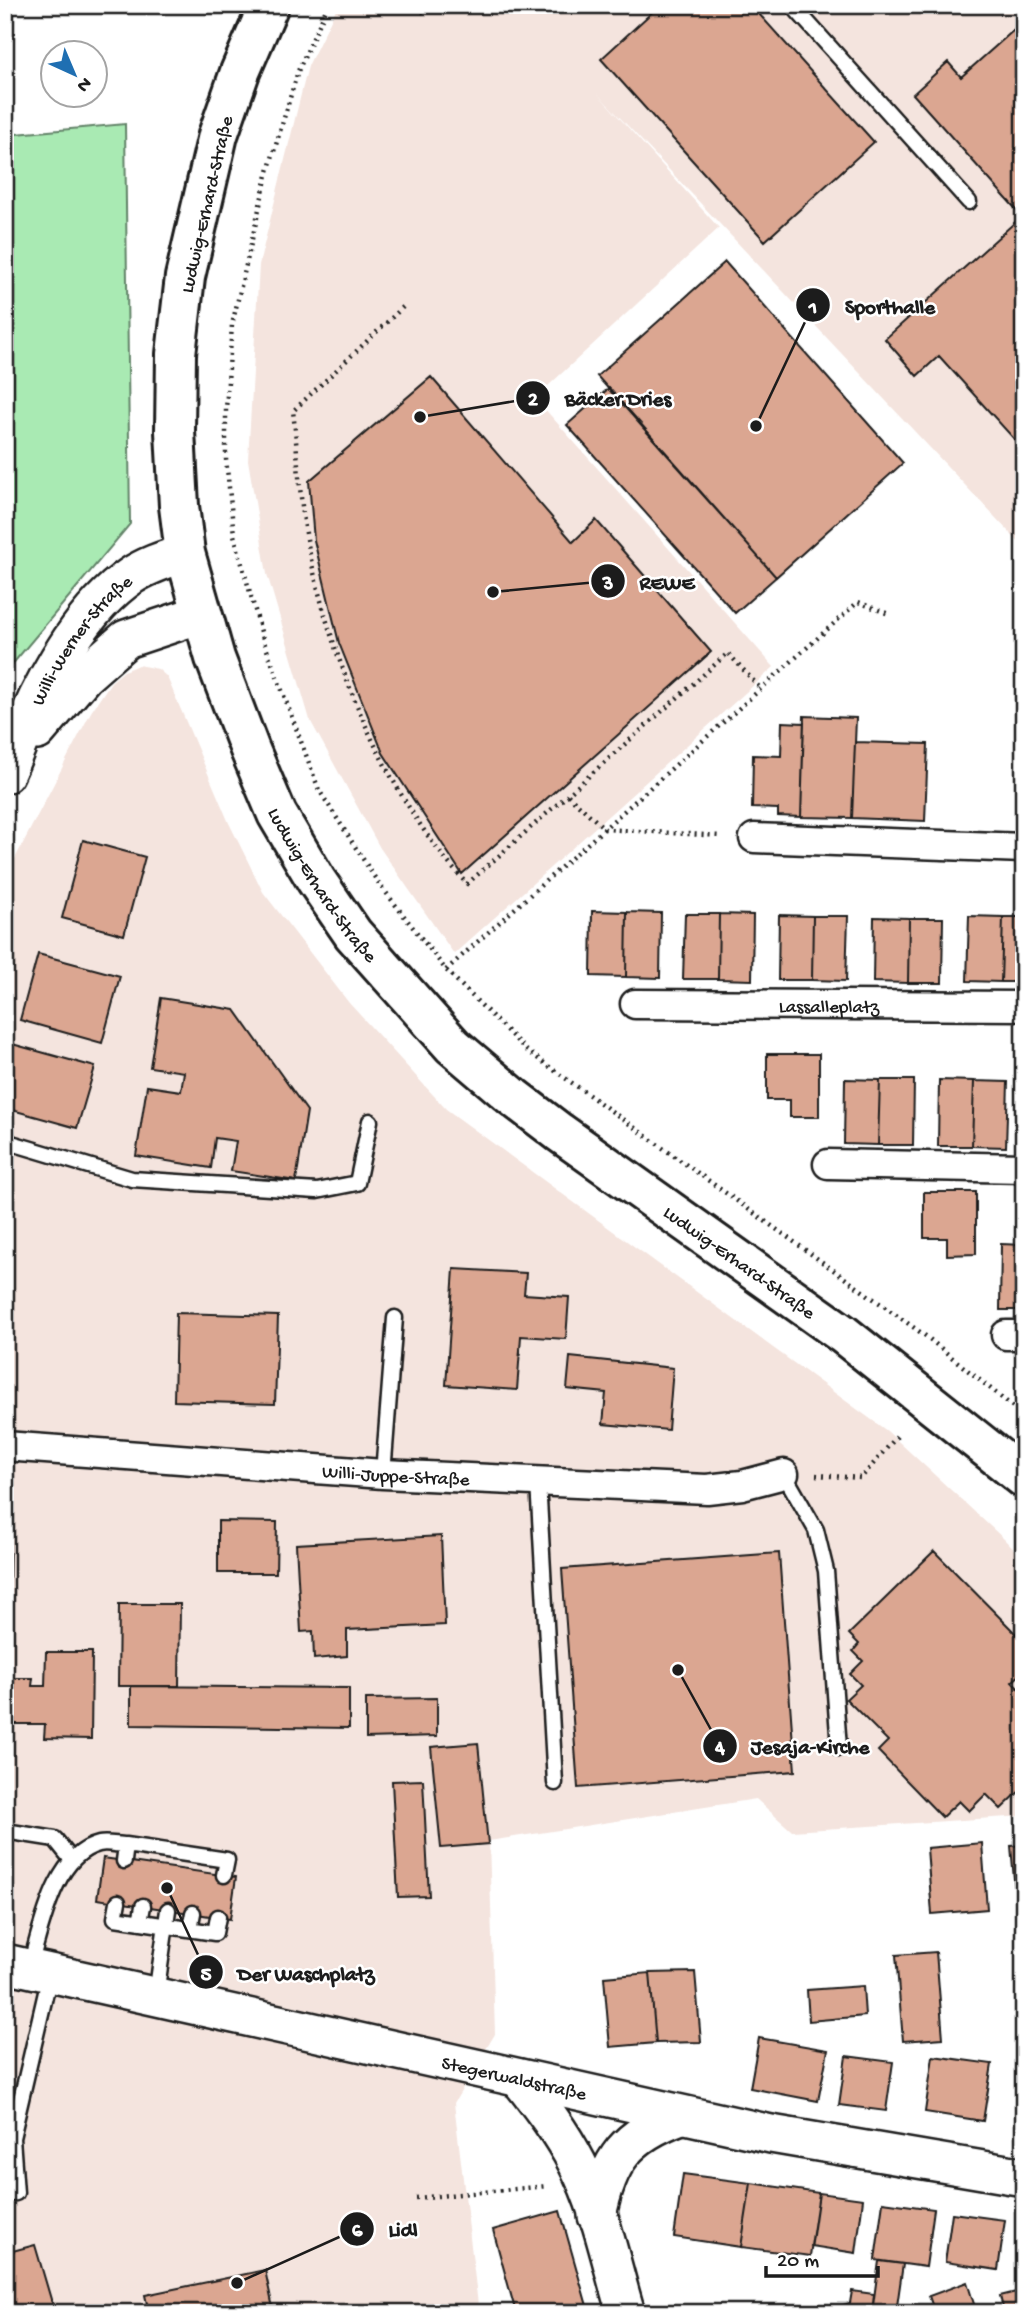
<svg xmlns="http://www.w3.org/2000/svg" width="1029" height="2318" font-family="'Gochi Hand',sans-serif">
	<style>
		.built { fill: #f4e4de }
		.green { fill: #a9eab3; stroke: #628368; stroke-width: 2 }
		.building { fill: #dba691; stroke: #1c1c1c; stroke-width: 2 }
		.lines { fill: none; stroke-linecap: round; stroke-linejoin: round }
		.service-casing { stroke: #1c1c1c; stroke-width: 19 }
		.minor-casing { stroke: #1c1c1c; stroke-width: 33 }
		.tertiary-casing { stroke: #1c1c1c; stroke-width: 42 }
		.secondary-casing { stroke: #1c1c1c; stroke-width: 44 }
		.path { stroke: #1c1c1c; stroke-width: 4.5; stroke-dasharray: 2 5; stroke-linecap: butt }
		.service { stroke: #fff; stroke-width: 14 }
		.minor { stroke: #fff; stroke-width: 28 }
		.tertiary { stroke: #fff; stroke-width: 37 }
		.secondary { stroke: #fff; stroke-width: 38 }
		.labels { text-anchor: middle; stroke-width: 5; stroke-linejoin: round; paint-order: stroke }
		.street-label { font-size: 19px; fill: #1c1c1c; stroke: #fff }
		.leader { fill: none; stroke: #1c1c1c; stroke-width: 2.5 }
		.callout-dot { fill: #1c1c1c; stroke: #fff; stroke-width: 2.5 }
		.mark-label { font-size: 21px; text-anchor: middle; font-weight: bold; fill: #fff }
		.callout-label { font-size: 21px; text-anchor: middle; font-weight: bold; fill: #1c1c1c; stroke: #fff; stroke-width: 5; stroke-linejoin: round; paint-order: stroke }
	</style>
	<rect width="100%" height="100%" fill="#fff"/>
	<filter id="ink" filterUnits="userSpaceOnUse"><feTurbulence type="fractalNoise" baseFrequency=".0143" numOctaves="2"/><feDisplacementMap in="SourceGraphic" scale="14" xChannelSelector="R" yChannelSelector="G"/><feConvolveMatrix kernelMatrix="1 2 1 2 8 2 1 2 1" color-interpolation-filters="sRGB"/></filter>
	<g filter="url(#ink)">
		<!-- built -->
		<path class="built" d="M338,5H1024V548L596,92L719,228L535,398L774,667L454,954L380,848L310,720L267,574L248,460L259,265L308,66Z
			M138,665L158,669L167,677L229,823L263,892L349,1003L446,1109L887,1431L1004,1539L1024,1560V1816L792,1831L756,1799L489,1841L495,2034L454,2103L479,2313H5V878L91,712L111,682L124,671Z"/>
		<!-- green -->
		<path class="green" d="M125,124L130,524L5,673V135Z"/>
		<!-- building -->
		<path class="building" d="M660,5H751L874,142L765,241L601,59Z
			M1024,21V450L939,356L917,376L885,339L1022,216L913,94L948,62L961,77Z
			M725,262L903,463L776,577L597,376Z
			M431,377L573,542L596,520L711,652L462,874L383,753L339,643L314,540L309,481Z
			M609,388L776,577L735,613L567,425Z
			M804,716L856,718L852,818L801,817Z
			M782,722L804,723L801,817L778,816V809L752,808L753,755L781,756Z
			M855,742L928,744L925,821L852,818Z
			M83,840L145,857L124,935L62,918Z
			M592,911L627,912L626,977L591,976Z
			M627,912L661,913L660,978L626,977Z
			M685,914H719L718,979H683Z
			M719,914L753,915L752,980L718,979Z
			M779,915L813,916L812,980H778Z
			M813,916H848L846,981L812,980Z
			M969,916L1003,917L1001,982L967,981Z
			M874,917L909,918L908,983L873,982Z
			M1003,917H1024V982H1001Z
			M909,918H943L942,983H908Z
			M38,954L120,976L102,1043L20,1020Z
			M161,998L235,1010L307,1111L296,1181L231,1171L236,1141L215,1138L211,1168L136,1156L147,1086L181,1091L184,1072L150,1067Z
			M5,1042L95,1067L77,1128L5,1108Z
			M767,1054H819V1117H790V1100H767Z
			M845,1079L880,1080L878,1145L844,1144Z
			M880,1080H914L913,1145H878Z
			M939,1080L974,1081L972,1146H938Z
			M974,1081L1008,1082L1006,1147L972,1146Z
			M924,1192H976V1254L947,1255V1238H924Z
			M1001,1244L1024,1245V1310H1000Z
			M454,1269L526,1273L524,1294L569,1297L566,1339L521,1336L517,1390L446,1385Z
			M176,1313L278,1316L275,1404L174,1401Z
			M570,1357L673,1368L668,1430L603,1424L606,1393L567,1389Z
			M218,1521L277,1522L276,1573H218Z
			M5,1532H10L9,1597H5Z
			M441,1536L445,1625L347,1630V1656L314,1659L313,1631L301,1632L296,1544Z
			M934,1551L1024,1642V1671L1012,1682L1024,1694V1787L1001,1809L986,1794L969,1811L959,1801L942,1817L878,1751L888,1741L846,1699L861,1685L850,1674L863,1661L853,1651L859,1644L849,1634Z
			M779,1553L795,1771L578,1788L562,1569Z
			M119,1604H180L179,1686H118Z
			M46,1652H92L91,1739L44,1738L45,1724H5V1678H33L32,1686H45Z
			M131,1686L349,1688V1728L131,1725Z
			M437,1698V1736L366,1738V1699Z
			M478,1743L488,1844L441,1848L431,1747Z
			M423,1780L429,1896L398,1897L392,1781Z
			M982,1843L987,1909L932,1914L927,1848Z
			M1024,1845V1923L1018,1924L1011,1846Z
			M103,1858L236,1877L230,1919L97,1899Z
			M936,1952L943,2038L903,2041L896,1955Z
			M695,1972L701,2042L656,2043L650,1973Z
			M650,1973L656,2043L610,2047L604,1977Z
			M863,1986L865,2016L809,2021L807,1990Z
			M759,2038L828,2050L818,2101L750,2088Z
			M846,2056L893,2062L886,2111L839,2105Z
			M933,2056L992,2064L983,2121L925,2112Z
			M683,2174L751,2183L741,2247L674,2237Z
			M751,2183L819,2193L810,2256L741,2247Z
			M819,2193L863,2199L856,2253L811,2246Z
			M883,2202L934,2209L926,2267L875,2260Z
			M560,2211L589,2313H516L493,2230Z
			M952,2213L1005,2220L998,2270L945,2262Z
			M35,2245L55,2313H5V2253Z
			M879,2261L903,2264L896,2313H872Z
			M265,2270L274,2313H149L145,2295Z
			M967,2282L974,2304L948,2313H935L929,2296Z
			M1024,2290V2307L1004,2312L1000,2296Z
			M852,2291L874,2294L872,2313H816L850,2303Z"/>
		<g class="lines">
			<!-- service casing -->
			<g class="service-casing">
				<path id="service" d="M792,5L969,202
					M5,1141L132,1179L317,1191L357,1183L370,1121
					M383,1474L395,1318
					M784,1474L816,1530L826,1571L839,1748
					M538,1482L555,1783
					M5,1831L55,1839L71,1859
					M124,1861L126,1845L227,1860L224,1875
					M118,1902L115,1918L215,1933L218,1917
					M140,1922L143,1906
					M190,1929L193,1913
					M29,1969C41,1930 53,1855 99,1844C106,1842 118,1845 126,1845
					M156,1995L168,1910
					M5,2195L16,2193L12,2138L50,1975"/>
			</g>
			<!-- minor casing -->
			<g class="minor-casing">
				<g id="minor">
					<path d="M754,838L1024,848"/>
					<path id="s1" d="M635,1004L1024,1006"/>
					<path d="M828,1164L1024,1168"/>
					<path d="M1006,1335H1024"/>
					<path id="s2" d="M5,1446L383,1474L707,1489L742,1485L784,1474"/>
				</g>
			</g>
			<!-- tertiary casing -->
			<g class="tertiary-casing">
				<g id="tertiary">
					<path d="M37,731L84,676L126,639L201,614"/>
					<path id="s3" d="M5,774C14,756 20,737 28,719C49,670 86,607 131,576C147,565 167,559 185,553"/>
					<path id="s4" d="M5,1963L771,2134L1024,2177"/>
					<path d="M519,2078C541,2106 561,2132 577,2163C601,2209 611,2264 626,2313"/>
					<path d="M597,2216C608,2159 627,2135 681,2115"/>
				</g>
			</g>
			<!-- secondary casing -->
			<g class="secondary-casing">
				<g id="secondary">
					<path id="s5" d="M269,5L240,72L218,135L185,277L176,354L175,431L179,506L185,553L215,658L250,750L277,814L316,880L353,934L453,1046L513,1097L559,1132L843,1334L1024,1478"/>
				</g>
			</g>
			<!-- path -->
			<path class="path" d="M328,5L298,71L267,175L232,325L226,409V459L234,535L263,639L319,790L377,881L446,970L526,1050L927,1337L1024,1416
				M410,5L427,14
				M403,307L293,411C298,453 299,497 307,539C328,655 386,798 467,884L728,653L761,689
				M568,795L605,829L721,836
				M446,970L858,602L889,614
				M816,1475L861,1478L900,1433
				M416,2198L548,2186"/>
			<!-- service -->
			<use href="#service" class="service"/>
			<!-- minor -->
			<use href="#minor" class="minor"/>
			<!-- tertiary -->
			<use href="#tertiary" class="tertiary"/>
			<!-- secondary -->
			<use href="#secondary" class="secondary"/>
		</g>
	</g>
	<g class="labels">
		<!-- street labels -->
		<g class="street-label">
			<text transform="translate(205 204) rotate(-77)" y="7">Ludwig-Erhard-Straße</text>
			<text dy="7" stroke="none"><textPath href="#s3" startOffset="156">Willi-Werner-Straße</textPath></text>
			<text dy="7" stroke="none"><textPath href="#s5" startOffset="924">Ludwig-Erhard-Straße</textPath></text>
			<text dy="7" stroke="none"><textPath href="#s1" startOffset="194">Lassalleplatz</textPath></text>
			<text dy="7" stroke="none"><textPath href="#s5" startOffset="1491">Ludwig-Erhard-Straße</textPath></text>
			<text dy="7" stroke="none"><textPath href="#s2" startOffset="392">Willi-Juppe-Straße</textPath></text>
			<text dy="7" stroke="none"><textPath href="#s4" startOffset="522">Stegerwaldstraße</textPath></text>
		</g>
	</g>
	<!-- callouts -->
	<path class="leader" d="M756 426L813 305M420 417L533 398M493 592L608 581M678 1670L720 1746M167 1888L206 1972M237 2283L357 2229"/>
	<g class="callout-dot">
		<circle cx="756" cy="426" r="7"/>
		<circle cx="420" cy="417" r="7"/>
		<circle cx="493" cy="592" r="7"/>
		<circle cx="678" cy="1670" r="7"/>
		<circle cx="167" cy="1888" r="7"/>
		<circle cx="237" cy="2283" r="7"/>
		<circle cx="813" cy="305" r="18"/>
		<circle cx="533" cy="398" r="18"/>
		<circle cx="608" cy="581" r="18"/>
		<circle cx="720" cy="1746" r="18"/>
		<circle cx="206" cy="1972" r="18"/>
		<circle cx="357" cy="2229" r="18"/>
	</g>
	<g class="mark-label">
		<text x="813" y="313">1</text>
		<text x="533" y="405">2</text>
		<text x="608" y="589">3</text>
		<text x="720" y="1753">4</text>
		<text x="206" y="1980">5</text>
		<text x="357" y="2236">6</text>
	</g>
	<g class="callout-label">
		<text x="890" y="313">Sporthalle</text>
		<text x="618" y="405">Bäcker Dries</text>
		<text x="667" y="589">REWE</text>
		<text x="810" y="1753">Jesaja-Kirche</text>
		<text x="306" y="1980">Der Waschplatz</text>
		<text x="403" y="2236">Lidl</text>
	</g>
	<!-- margin -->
	<rect width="1029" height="2318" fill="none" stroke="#fff" stroke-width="28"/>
	<rect x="14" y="14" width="1001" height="2290" fill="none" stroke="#1c1c1c" stroke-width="2.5" filter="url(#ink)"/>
	<!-- north arrow -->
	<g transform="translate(74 74) rotate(136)"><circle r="33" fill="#ffffff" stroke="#a4a4a4" stroke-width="2"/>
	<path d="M0-5L12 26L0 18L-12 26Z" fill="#1f6fb2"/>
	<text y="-10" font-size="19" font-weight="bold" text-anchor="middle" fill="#1c1c1c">N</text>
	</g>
	<!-- scale -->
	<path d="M766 2266v10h112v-10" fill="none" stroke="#1c1c1c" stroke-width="3.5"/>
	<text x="777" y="2266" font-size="21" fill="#1c1c1c" stroke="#ffffff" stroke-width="5" paint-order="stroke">20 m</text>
</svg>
